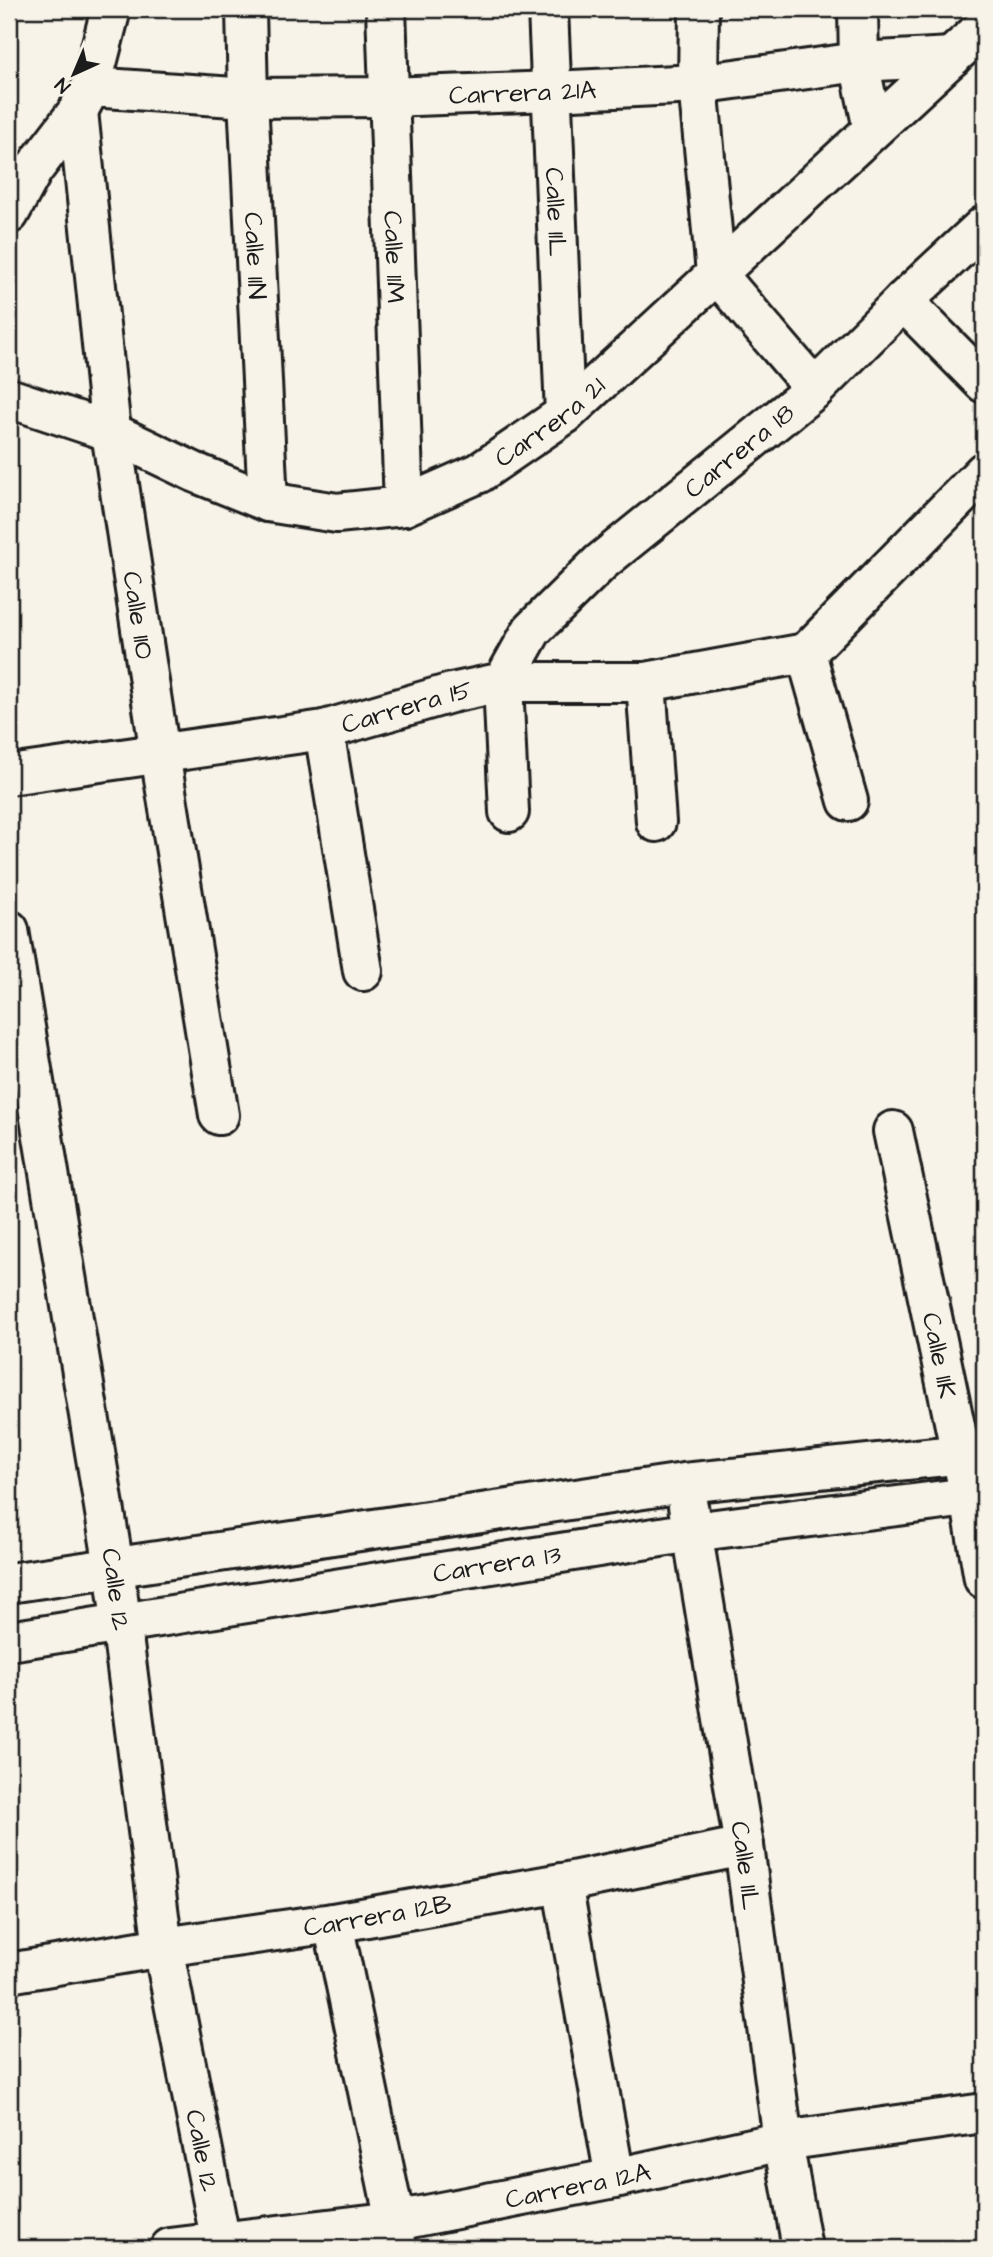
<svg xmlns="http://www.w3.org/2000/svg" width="993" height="2257" font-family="'Architects Daughter',sans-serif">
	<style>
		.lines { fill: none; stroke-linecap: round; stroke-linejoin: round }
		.minor-casing { stroke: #1c1c1c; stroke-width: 44 }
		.minor { stroke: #f7f3e8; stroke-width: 38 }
		.labels { text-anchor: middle; stroke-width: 5; stroke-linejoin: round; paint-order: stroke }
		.street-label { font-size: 26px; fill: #1c1c1c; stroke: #f7f3e8 }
	</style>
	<rect width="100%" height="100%" fill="#f7f3e8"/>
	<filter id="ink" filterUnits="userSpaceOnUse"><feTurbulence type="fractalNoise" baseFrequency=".0143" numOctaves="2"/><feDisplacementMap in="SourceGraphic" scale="14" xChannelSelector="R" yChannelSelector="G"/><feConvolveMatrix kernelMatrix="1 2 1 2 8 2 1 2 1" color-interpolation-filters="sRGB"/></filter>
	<g filter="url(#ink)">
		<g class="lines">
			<!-- minor casing -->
			<g class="minor-casing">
				<g id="minor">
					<path id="s1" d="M246,9L248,98L268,502"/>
					<path id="s2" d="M386,9L404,506"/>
					<path id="s3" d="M548,9L565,414"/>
					<path d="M699,9L698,84L716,273L815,389"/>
					<path d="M858,9L859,62L873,129"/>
					<path id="s4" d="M91,87L248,98L388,97L552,91L698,84L859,62L952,57"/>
					<path id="s5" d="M78,111L111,432L160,754L219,1115"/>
					<path d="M9,214L33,170L78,111L91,87L111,9"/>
					<path d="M903,301L984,383"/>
					<path id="s6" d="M9,398L111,432L194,472L268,502L337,513L404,506L479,473L565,414L984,27"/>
					<path d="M806,653L984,472"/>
					<path d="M806,653L848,801"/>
					<path d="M646,682L656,822"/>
					<path d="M324,730L363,971"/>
					<path id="s7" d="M9,775L324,730L451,693L503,682H646L806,653"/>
					<path id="s8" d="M509,812L503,682L532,630L601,562L815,389L903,301L984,226"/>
					<path id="s9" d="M9,930L114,1567L163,1947L222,2248"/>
					<path id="s10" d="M893,1131L970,1497L984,1579"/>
					<path id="s11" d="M688,1506L744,1846L783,2141L802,2248"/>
					<path d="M9,1583L684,1483L984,1452"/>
					<path id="s12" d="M9,1641L692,1532L984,1495"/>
					<path d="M562,1883L615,2178"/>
					<path d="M333,1923L395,2221L396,2248"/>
					<path id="s13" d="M9,1973L163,1947L333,1923L562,1883L744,1846"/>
					<path id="s14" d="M170,2248L395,2221L615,2178L783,2141L984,2113"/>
				</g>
			</g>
			<!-- minor -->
			<use href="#minor" class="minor"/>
		</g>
	</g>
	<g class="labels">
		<!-- street labels -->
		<g class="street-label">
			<text dy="9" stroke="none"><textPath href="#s4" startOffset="432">Carrera 21A</textPath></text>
			<text dy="9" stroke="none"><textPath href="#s3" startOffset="203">Calle 11L</textPath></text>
			<text dy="9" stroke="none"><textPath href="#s1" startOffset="247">Calle 11N</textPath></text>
			<text dy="9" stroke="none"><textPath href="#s2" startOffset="248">Calle 11M</textPath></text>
			<text dy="9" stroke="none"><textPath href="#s6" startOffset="586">Carrera 21</textPath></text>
			<text dy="9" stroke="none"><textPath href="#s8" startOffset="464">Carrera 18</textPath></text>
			<text dy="9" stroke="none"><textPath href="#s5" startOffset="508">Calle 11O</textPath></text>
			<text dy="9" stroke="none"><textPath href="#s7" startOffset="404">Carrera 15</textPath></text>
			<text dy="9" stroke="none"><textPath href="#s10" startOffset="229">Calle 11K</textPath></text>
			<text dy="9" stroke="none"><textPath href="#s12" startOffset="494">Carrera 13</textPath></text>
			<text dy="9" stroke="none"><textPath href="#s9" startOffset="668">Calle 12</textPath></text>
			<text dy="9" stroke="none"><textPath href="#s11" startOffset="364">Calle 11L</textPath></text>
			<text dy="9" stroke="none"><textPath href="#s13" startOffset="373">Carrera 12B</textPath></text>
			<text dy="9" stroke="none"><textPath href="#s9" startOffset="1236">Calle 12</textPath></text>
			<text dy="9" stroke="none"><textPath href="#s14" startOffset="413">Carrera 12A</textPath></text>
		</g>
	</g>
	<!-- margin -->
	<rect width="993" height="2257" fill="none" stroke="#f7f3e8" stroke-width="35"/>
	<rect x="18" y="18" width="958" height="2222" fill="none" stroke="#1c1c1c" stroke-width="2.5" filter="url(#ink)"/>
	<!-- north arrow -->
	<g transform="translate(74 74) rotate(224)" stroke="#f7f3e8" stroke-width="5" paint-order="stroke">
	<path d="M0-5L12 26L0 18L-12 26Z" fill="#1c1c1c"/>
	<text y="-10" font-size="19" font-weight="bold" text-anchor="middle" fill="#1c1c1c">N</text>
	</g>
</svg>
